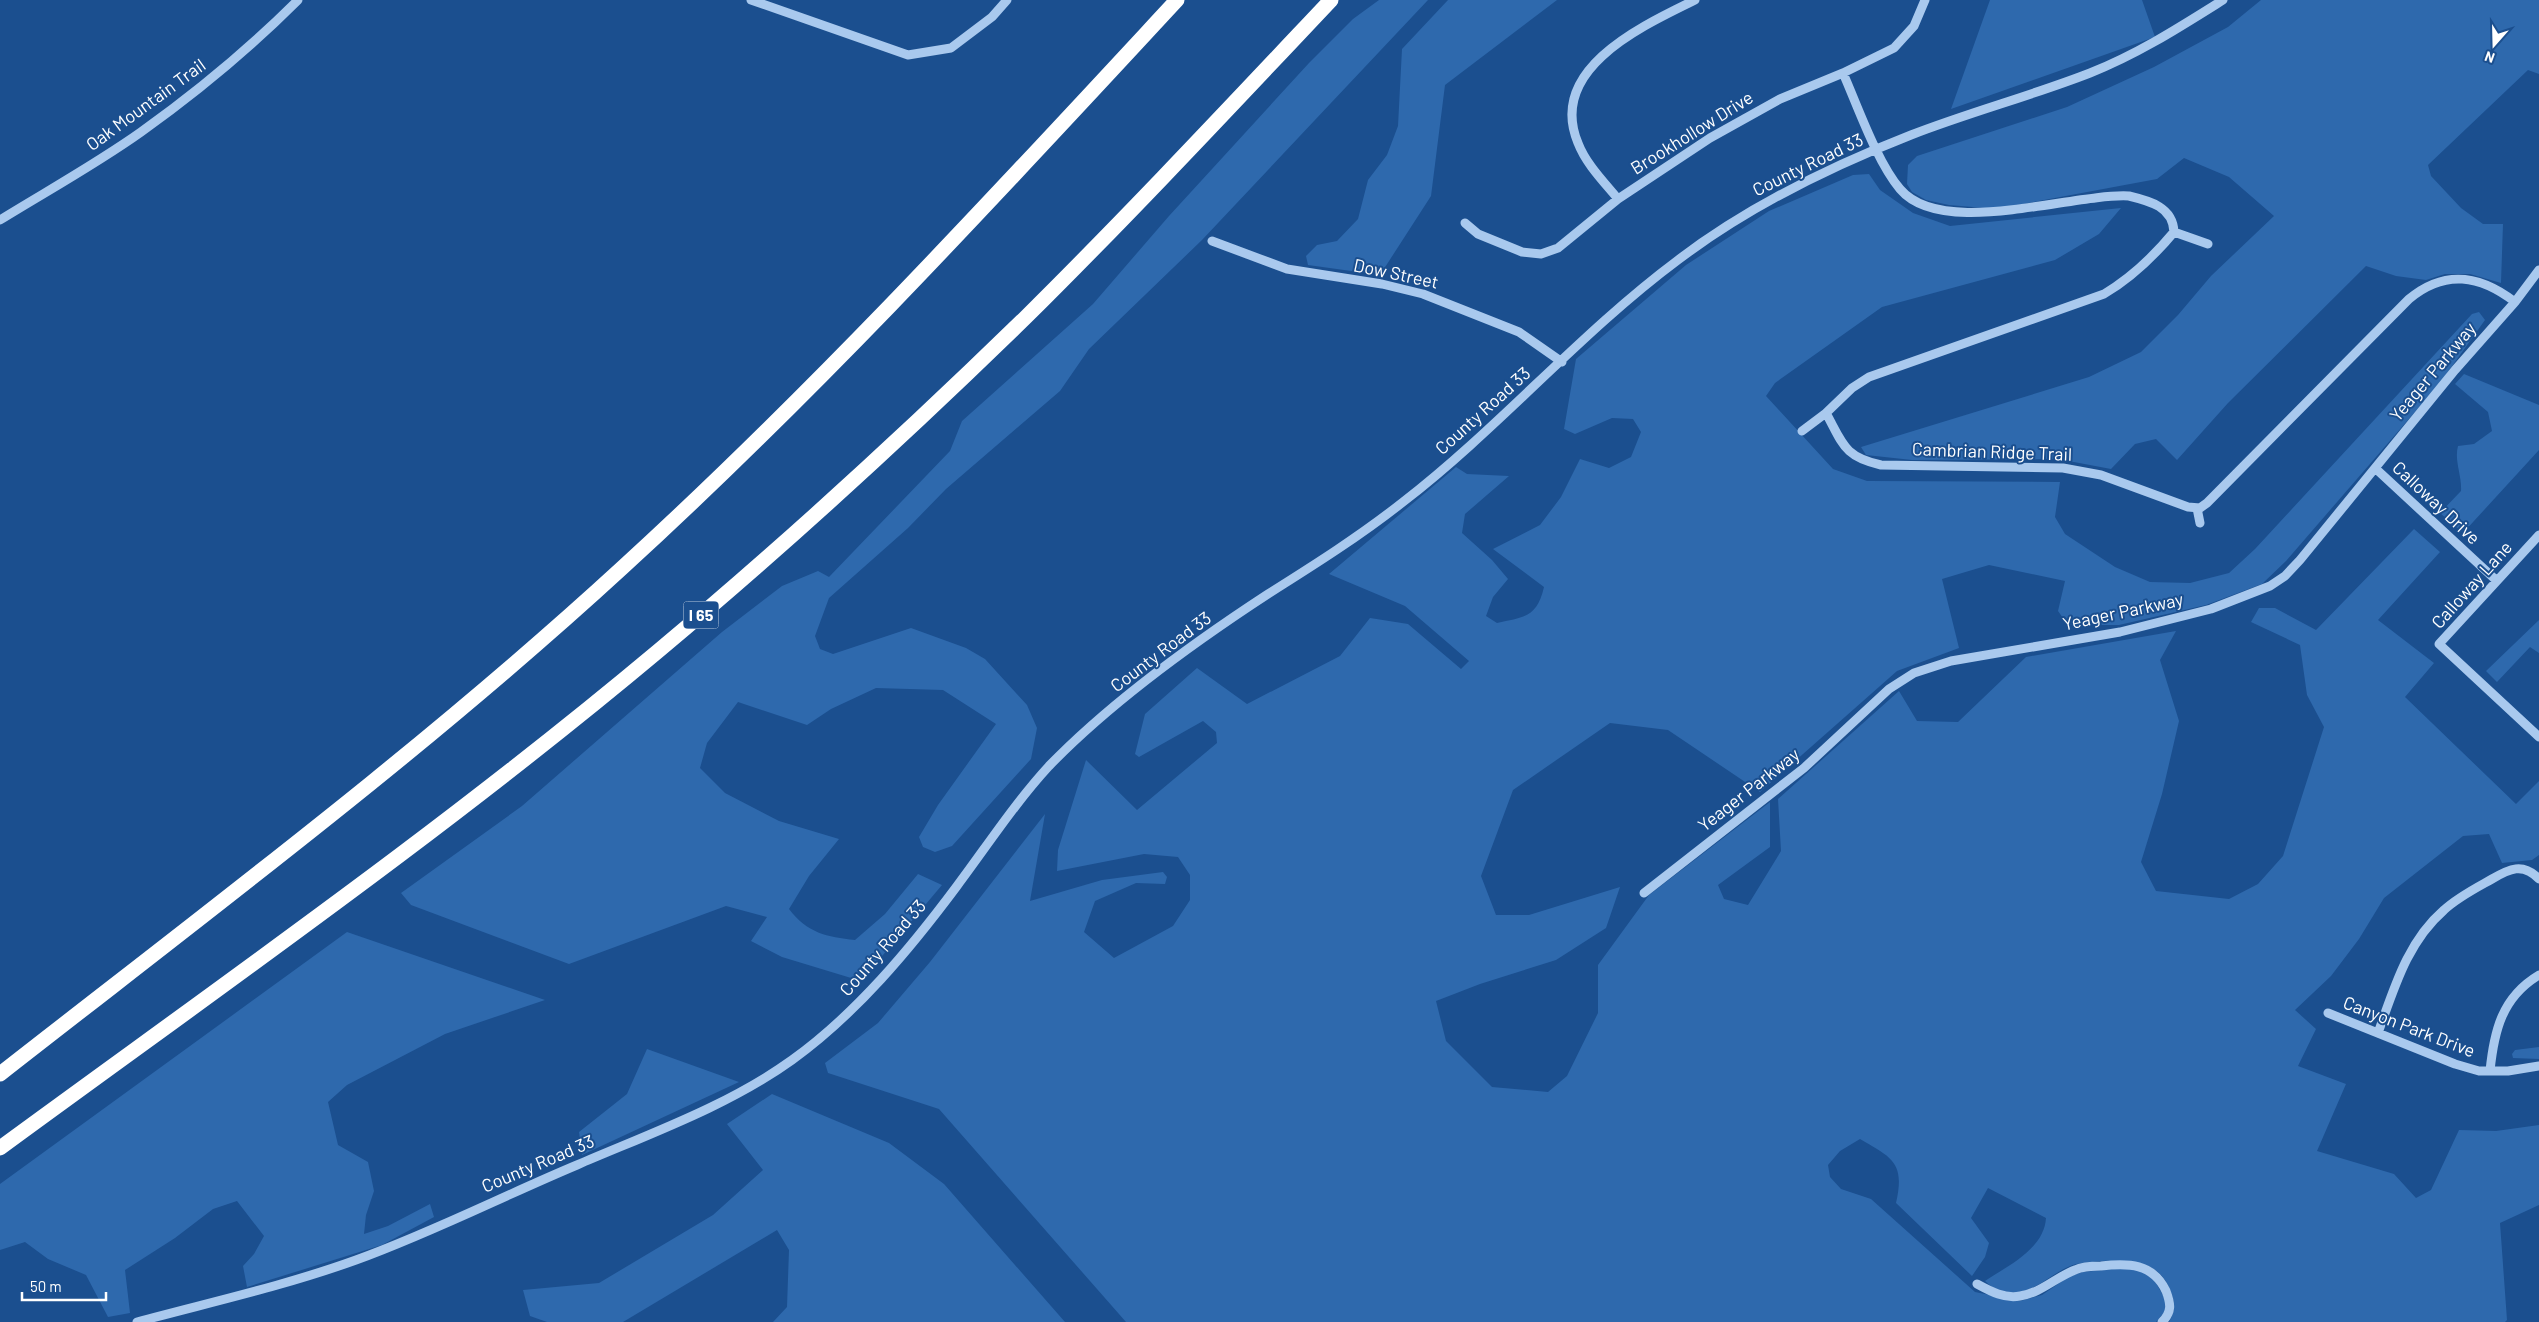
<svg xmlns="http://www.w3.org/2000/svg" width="2539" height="1322" font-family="Barlow,sans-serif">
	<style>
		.green { fill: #2e69ad }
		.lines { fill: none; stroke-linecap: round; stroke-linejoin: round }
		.minor { stroke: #a9c9ee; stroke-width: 9 }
		.highway { stroke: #fff; stroke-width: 15 }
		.labels { text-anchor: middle; stroke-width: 4; stroke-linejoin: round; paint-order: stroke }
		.shield { fill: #1b4f8f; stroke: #bbcadd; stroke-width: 1 }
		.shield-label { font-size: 16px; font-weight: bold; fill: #fff }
		.street-label { font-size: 18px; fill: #fff; stroke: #1b4f8f }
	</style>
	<rect width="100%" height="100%" fill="#1b4f8f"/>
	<!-- green -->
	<path class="green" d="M1379,0H1428L1202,240L1089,349L1060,391L946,489L908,528L829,598L815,636L820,649L833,654L911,628L966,648L985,659L1027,705L1037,728L1031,759L952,846L935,852L923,847L919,837L938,805L996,724L943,690L876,688L831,709L807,725L738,702L707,743L700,768L725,793L779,821L839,839L809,876L789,909C807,933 827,937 855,940L885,914L918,874L942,885L861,981L782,957L751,941L767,917L726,906L569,964L411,905L401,893L522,806L722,632L782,586L818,571L829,577L950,451L962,421L1093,304L1169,216L1309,63L1353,19Z
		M1448,0H1557L1445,85L1431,196L1380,275L1308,265L1306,256L1317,245L1337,241L1358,219L1368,180L1387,155L1398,126L1402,49Z
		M1990,0H2142L2155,37L1951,109Z
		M2261,0H2539V74L2528,70L2428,165L2431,176L2461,208L2483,224H2503L2501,283L2470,274H2445L2426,280L2396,276L2366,266L2228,403L2177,460L2156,439L2135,444L2111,469L2058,459L1912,460L1866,455L1861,447L2089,377L2141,352L2178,315L2211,276L2274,216L2229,177L2184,158L2157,179L1996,209L1949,205L1926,200L1912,192L1907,184L1908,165L1917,156L2067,107L2154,67L2228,27Z
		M1869,174L1880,190L1913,213L1950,226L2121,208L2099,234L2055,260L1882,307L1775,383L1766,396L1833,469L1867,481L2060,482L2055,517L2065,534L2115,567L2150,582L2190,583L2229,573L2255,549L2472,314L2479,312L2485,320L2440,383L2286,561L2262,584L2206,605L2119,625H2068L2058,611L2065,581L1989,565L1942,579L1959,648L1897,671L1760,792L1668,730L1610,723L1513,790L1481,876L1496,915H1529L1620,887L1606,928L1556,960L1480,984L1436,1001L1446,1041L1492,1087L1548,1092L1567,1076L1598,1013V965L1649,895L1770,802V847L1718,885L1724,899L1748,905L1781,851L1778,799L1899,691L1917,721L1958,722L2026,657L2176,631L2160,660L2179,721L2162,794L2141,862L2156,891L2229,899L2258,884L2283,856L2324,727L2307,695L2300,645L2251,622L2259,608H2275L2316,630L2414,529L2440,552L2378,620L2434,663L2405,697L2516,804L2539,781V855L2532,860L2502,863L2489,834L2463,836L2384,898L2359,939L2331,976L2295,1010L2316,1029L2298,1066L2346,1084L2317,1151L2394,1174L2416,1198L2431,1190L2459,1130L2496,1131L2539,1125V1205L2500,1223L2507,1320L2505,1322H2169C2176,1310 2175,1302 2170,1290C2159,1260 2130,1260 2102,1261C2090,1262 2079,1262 2068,1267C2050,1275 2037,1290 2017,1292C2004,1293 1994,1290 1985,1281C2009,1265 2044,1249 2046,1218L1988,1188L1971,1218L1989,1243L1985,1257L1972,1276L1896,1203C1905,1163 1893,1158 1860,1139L1840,1151L1828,1165L1830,1177L1841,1189L1871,1199L1975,1292L2020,1301L2042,1295L2068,1277L2083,1272L2135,1267L2153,1278L2167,1302V1309L2156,1322H1126L939,1109L828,1073L825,1063L878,1023L930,962L1045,814L1030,901L1102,880L1163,872L1167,877L1165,884L1136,883L1095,901L1084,932L1114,958L1173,926L1190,900V875L1178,857L1144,854L1057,871L1058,850L1086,760L1137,810L1217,743L1216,732L1203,721L1139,757L1135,754L1145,714L1197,668L1247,704L1340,656L1370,618L1408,624L1461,669L1469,661L1405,606L1329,574L1456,467L1467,474L1509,476L1465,514L1462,533L1492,560L1508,579L1493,597L1486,616L1497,623C1525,617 1537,617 1544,587L1493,549L1540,525L1561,497L1580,459L1609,468L1631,457L1641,432L1633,419L1612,418L1575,434L1564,429L1576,359L1686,265L1769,211L1853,175Z
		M2464,374L2539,405V450L2463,533L2440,513L2461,491C2462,475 2454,461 2458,446L2474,444L2492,431L2488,412L2455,384Z
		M2539,620V653L2530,647L2497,682L2486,671Z
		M347,932L545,1000L445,1034L347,1085L328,1102L338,1145L368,1162L374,1191L366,1215L364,1234L388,1226L430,1204L434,1217L382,1245L247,1287L243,1266L254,1254L264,1236L237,1201L213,1209L175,1238L125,1270L130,1313L108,1317L86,1275L48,1259L25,1242L0,1250V1184Z
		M2539,1047V1059L2513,1058L2512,1054L2515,1050Z
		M647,1049L739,1082L582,1155L579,1132L627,1094Z
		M772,1094L889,1143L944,1184L1065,1322H773L787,1307L789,1250L777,1230L623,1322H547L530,1316L523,1290L599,1283L713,1215L763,1170L727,1124Z"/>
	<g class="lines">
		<!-- minor -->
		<path class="minor" d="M751,0L908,55L951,48L992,17L1007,0
			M1843,73C1858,107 1877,162 1900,189C1942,239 2071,193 2129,196C2150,201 2173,207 2174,232
			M1618,199C1604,182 1586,164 1578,143C1547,69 1642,26 1695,0
			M0,220C47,191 96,164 141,132C197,92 249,49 298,0
			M1465,223L1478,234L1522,252L1541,254L1558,248L1618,199L1710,138L1780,99L1843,73L1894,48L1914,26L1925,0
			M1212,241L1287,269L1382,284L1423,294L1519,332L1562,362
			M2208,244L2174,232C2154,256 2131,278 2104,294L1869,377L1852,388L1826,413C1843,444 1844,457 1881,465L2063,468L2101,475L2188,507L2200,508L2207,503L2409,299C2445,269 2480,275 2515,302
			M1802,431L1826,413
			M2375,468L2497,581
			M2197,508L2200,523
			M2539,535L2439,644L2539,737
			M1644,893L1804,768L1889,689L1914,673L1951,661L2120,632L2211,609L2270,586L2285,576L2300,560L2455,370L2515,302L2539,270
			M2328,1013L2455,1064L2479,1071H2508L2539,1066
			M2378,1033C2394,989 2407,942 2444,910C2458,897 2476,888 2492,879C2509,869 2523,862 2539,879
			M2490,1071C2494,1031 2502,997 2539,975
			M1977,1284C1990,1291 2004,1299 2020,1296C2041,1293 2056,1277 2075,1270C2083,1266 2093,1266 2101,1266C2128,1263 2153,1263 2166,1291C2171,1304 2172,1312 2162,1322
			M137,1322C211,1302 284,1286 356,1260C431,1233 503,1196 577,1165C649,1134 728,1106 792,1060C856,1014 910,949 957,886C987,846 1015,803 1049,766C1111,702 1193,643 1268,594C1314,565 1360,536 1403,502C1500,427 1580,333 1678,260C1749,206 1829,167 1911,135C1970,112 2031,96 2090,73C2138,54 2180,27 2223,0"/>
		<!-- highway -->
		<path class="highway" d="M0,1074C211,909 425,749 622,568C818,389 997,194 1177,0
			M0,1148C221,986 447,828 657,652C784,546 906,434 1024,319C1129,215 1230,107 1331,0"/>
	</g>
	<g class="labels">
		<!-- shield labels -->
		<rect class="shield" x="683.5" y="601.5" width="35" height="27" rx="4"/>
		<g class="shield-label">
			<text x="701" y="621">I 65</text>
		</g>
		<!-- street labels -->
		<g class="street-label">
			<text transform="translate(146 105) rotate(-36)" y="6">Oak Mountain Trail</text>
			<text transform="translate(1692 133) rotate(-32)" y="6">Brookhollow Drive</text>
			<text transform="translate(1808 165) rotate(-26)" y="6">County Road 33</text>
			<text transform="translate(1396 274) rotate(12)" y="6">Dow Street</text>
			<text transform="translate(2433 372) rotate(-50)" y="6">Yeager Parkway</text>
			<text transform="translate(1483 411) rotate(-42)" y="6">County Road 33</text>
			<text transform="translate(1992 452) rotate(2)" y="6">Cambrian Ridge Trail</text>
			<text transform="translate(2436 503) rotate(43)" y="6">Calloway Drive</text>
			<text transform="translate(2472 585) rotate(-48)" y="6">Calloway Lane</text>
			<text transform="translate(2123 612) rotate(-12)" y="6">Yeager Parkway</text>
			<text transform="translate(1161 652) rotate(-37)" y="6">County Road 33</text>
			<text transform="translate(1749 790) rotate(-38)" y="6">Yeager Parkway</text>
			<text transform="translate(883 948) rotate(-49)" y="6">County Road 33</text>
			<text transform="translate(2409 1027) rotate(21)" y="6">Canyon Park Drive</text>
			<text transform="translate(538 1164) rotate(-23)" y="6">County Road 33</text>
		</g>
	</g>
	<!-- north arrow -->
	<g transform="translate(2494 45) rotate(200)" stroke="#1b4f8f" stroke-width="4" paint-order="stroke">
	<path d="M0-4L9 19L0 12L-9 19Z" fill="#ffffff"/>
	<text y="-8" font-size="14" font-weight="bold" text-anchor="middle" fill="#ffffff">N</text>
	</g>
	<!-- scale -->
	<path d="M22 1292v8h84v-8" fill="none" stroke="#ffffff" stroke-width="2.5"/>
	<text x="30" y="1292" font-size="15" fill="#ffffff" stroke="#1b4f8f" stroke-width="4" paint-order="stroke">50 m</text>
</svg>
